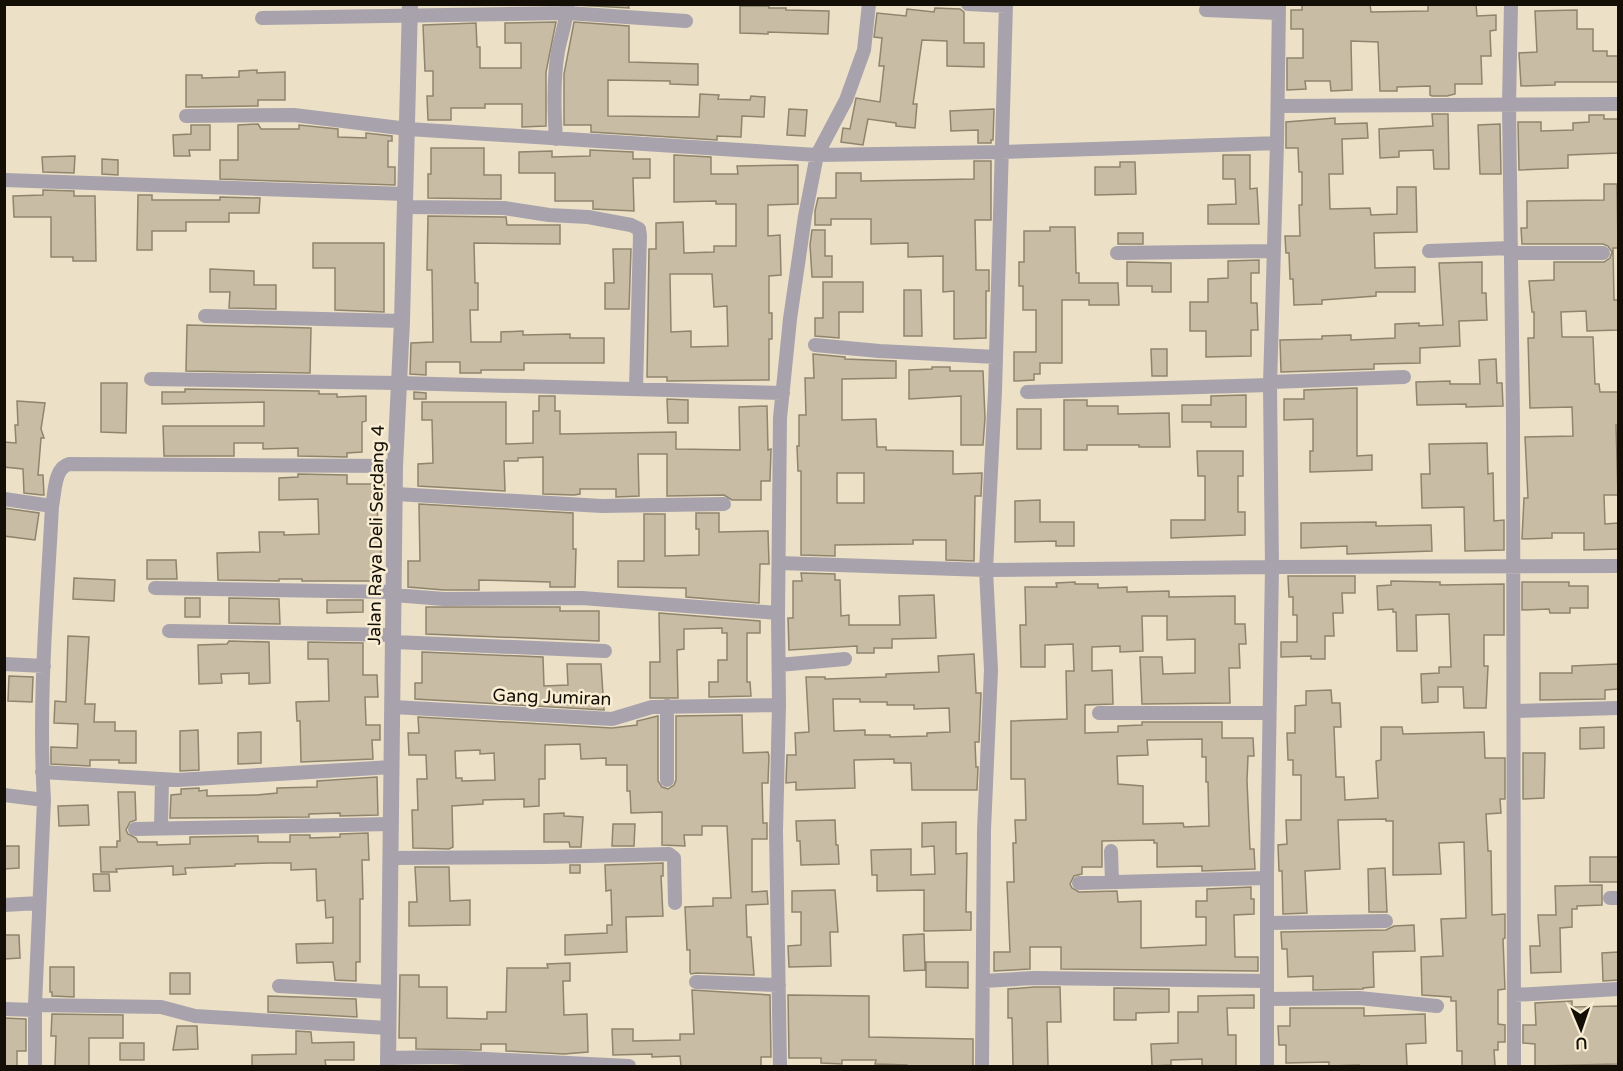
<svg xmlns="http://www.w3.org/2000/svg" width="1623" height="1071" font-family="'Varela Round',sans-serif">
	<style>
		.building { fill: #c8bca4; stroke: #8f846d; stroke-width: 1.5; fill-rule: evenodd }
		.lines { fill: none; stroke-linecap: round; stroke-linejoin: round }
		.minor { stroke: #a7a2ac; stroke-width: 14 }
		.tertiary { stroke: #a7a2ac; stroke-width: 16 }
		.labels { text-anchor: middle; stroke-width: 5; stroke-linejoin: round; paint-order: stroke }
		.street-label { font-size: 18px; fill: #130f07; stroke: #f9edd3 }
	</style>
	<rect width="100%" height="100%" fill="#ece0c6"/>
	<!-- building -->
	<path class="building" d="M576,4H628L629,8L576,5Z
		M1302,4H1370L1371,12L1428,11V4H1476L1477,16L1496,15V30L1490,31L1491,56H1481L1482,84H1455V94L1447,96H1432L1430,95V86L1397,87V91H1380L1378,42L1351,41L1352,90L1331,91L1330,81H1305L1306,89L1287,90V58H1303V29H1291V10H1302Z
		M740,6H769V8H786V10L829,11L828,34L768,32V34L740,33Z
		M935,8L960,9L964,12V43H984V67L947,66V41L922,40L913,104H917L915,128L896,126V123L868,119L863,145L841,142L843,128L850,129L856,98L880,102L884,66H879L882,38L874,37L877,13L906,16L907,9L934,12Z
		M1577,10V29H1593V51H1607V56H1618V82H1555V85L1521,86L1519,53L1537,52L1535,11Z
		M556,22L546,72V126L522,127V104H485V108H451V120H428L427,96H433V71H425L423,25L476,23L477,47H480V68H521V43H505V23Z
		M574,22L629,26V62L698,64V85L670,84V81L608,80V116L699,117L700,94L719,95L718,99L750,100L751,96L765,97L764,117L742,116L741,137L717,136V140L591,132V125H564V74Z
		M257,70V73L285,72V100H258V106L186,107V75H202V78L239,77V71Z
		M789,109L807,110L805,136L787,135Z
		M994,109L993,140H991V143H978V130L951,131L950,111Z
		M1432,114H1448L1449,169H1434L1433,150L1399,151V157L1380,158L1379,129L1433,126Z
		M1589,115H1604V119H1618V153L1568,155V168L1519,170L1518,122H1541V131L1573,130V123L1589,122Z
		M1335,118V124L1367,123L1368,138L1342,139L1343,174H1329L1330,209L1370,208L1371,215L1397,214V187H1416L1417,232L1374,233L1375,268L1415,267V292H1376V296L1322,300V304L1294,305L1293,279H1290L1289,253H1286L1285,236H1300L1299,205H1302V172H1299L1298,148H1286V122Z
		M258,124L261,129H299V125L338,129V137L366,138V133L392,136V141H388V167H395V185L220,179V160H238V125Z
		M1500,124L1501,174H1480L1478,125Z
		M191,125H210V150H189L190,156H174L173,135L191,134Z
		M431,148H484V175H501V199L428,198V174H431Z
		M590,150L633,152V159H650V178H633L634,211L593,209V201H555V173H519V152L552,151V157L590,156Z
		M674,155L711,157V174H738L737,166L798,165V204L768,205V236L780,235L781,275L769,276V313H772V339H769V380L667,381V377H647L649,249H656V223L683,222L684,253L714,252V246H736V204H716V201L674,202ZM670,274H712L714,307L727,306L728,346L691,347V331L671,332Z
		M1223,155H1250V189L1257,188L1259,224H1208V205L1236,204L1235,179H1223Z
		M75,156L74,173L43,172L42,157Z
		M102,159L118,160V175L102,174Z
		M974,161H991V220H975L976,270H989V291H986V338L954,339V291L943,292V256L908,257V243L871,244V219H831V225H815V211L818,198H836V173H861V181L974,179Z
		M1120,162H1135L1136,194L1095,195V167H1120Z
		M1604,184H1617L1618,248H1613L1614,300H1618V330L1587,331L1586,311L1561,312L1562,337H1593L1595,384H1599L1600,392H1618V425H1616L1618,495H1604L1605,524L1618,523V549L1584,550V533H1552V538L1522,539L1524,498H1528L1525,437L1573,436L1572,407L1530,408L1528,338H1534V312H1532L1529,281L1554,280V262H1604L1610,258L1612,252L1608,246L1603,244H1522L1521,228H1527V201L1604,200Z
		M43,190L74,191V196H95L96,261H73V257H51V217H14L13,196L43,195Z
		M138,195H152V200H220V197L260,198L259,213H229V222H186V231H152V250H137Z
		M428,216L503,217H506L507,225H560V244L474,243L475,283H478V310H470L471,342H501V332L523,331V335L570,334V338H604V363H524V370H481V373H460V362H426V375L410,374L411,343L433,342L432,270H427Z
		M1050,227H1075L1076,273H1079V283H1118L1119,305H1089V300H1062V363H1040V374H1034V380L1014,381V352H1036V310H1023V286H1019V262H1024V231H1050Z
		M812,230H825V256H832V277H812L810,245Z
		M1118,233H1143V244H1118Z
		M313,243H384V312L335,310V268H313Z
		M613,249H631L629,309H605V283H614Z
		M1259,260V273H1251V303H1257L1258,330H1251V356L1206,357V331H1190V302H1208V279L1228,278V261Z
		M1127,262L1171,263V292H1152V286H1127Z
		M1482,262V293H1486L1487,320L1459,321L1460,346L1420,348V363L1374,364V369L1281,372L1280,340L1322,339V336L1351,335V340L1395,338V324L1419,323V326L1443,325L1439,263Z
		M210,269L254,271V285H276V309L229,308L230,292H210Z
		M823,282H863V312H839V338L815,336V318H823Z
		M904,290H921L922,336H904Z
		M187,325L311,328L310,373L186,371Z
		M1151,349H1167V376H1152Z
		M813,354L845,357V359L896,361V378L842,379V420L876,419L877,447H886V450L953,451V474L982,473L981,496H975L974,561L946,560V540H913V544L835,545V556L801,555V471H798L797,446H799V415H806L805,378H814ZM837,473H864V503H837Z
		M1496,359L1497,383H1502L1503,406L1466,407V404L1417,405L1416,382L1450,381V384H1480L1479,360Z
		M932,367H950V371H983L985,418L983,445H961V396L909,399V370L932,369Z
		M101,383H127L126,433L101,432Z
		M1357,388V456L1372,455V470L1310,472V451H1313V419L1284,420V399H1304V390Z
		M185,389L319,391V394H337V397L366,396V421L362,422V452L347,453V457L298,456V448L263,449V443H234V456H164L163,426H264V402L162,404V392H185Z
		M414,392L426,393V399H414Z
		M1246,395V427H1211V422H1182V405H1211V396Z
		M539,396H555V411H560V434L676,432V449L740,450L739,407L767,406L768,450L771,449L770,481H761V500H732L724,495L667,496V454H638L639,496L616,497V489H580V494L574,495L543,494V457L518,458V461H504L505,491L418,486V464L433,463L432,420H422V402H506V444L533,443V411H539Z
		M667,399L688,400V423H668Z
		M1064,400H1087V406H1118V414L1169,413L1170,447H1139V445H1087V450H1064Z
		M17,401L45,403L41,429L44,438H41L38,475H43L44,495H42L24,493L23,469L4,467V442L16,443L15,425H18Z
		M1017,409H1041V449H1017Z
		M1487,443L1488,474L1493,473L1494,521L1504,520V550L1465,551L1464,507L1422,508L1421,474H1430L1429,444Z
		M1197,451H1243V476H1238V512H1245V535L1171,538V520H1205V476H1198Z
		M298,474L347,475V484H384V497H377L378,534H381V554L374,555V581H302V579H279V581L218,580L217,553L260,552L259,532H284V535L319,534L318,499L279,500V478L298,477Z
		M1040,500V522H1074V546H1056V541L1015,542V501Z
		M419,504L573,513V549H576L575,587H550V582L479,580V590H444L408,587V561H420Z
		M4,508L39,513L35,540L4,536Z
		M696,513H719V532L768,531L769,564H760L759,603L686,597V588L618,587V561H644V514H665V556L699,555V529H696Z
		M1376,522V526L1431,525L1432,551L1347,554V546L1301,548V523Z
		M147,560H176L177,579H147Z
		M801,573L835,574V580H840L841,616L849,615V625H900L899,596L934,595L936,638L892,639V648H874V653H857V646L789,650L788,618H793V581H802Z
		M1288,576H1355V593H1342L1343,613H1333L1334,636H1325V659H1311V656L1281,657V642H1297V615H1293V597H1289Z
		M74,578L115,580L114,601L73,599Z
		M1391,581L1440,582V585L1504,584V635H1484V666H1488L1486,708H1464L1463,687H1438V702L1422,703L1421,674L1439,673V667H1451L1449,614L1416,615L1417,651H1397L1396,612H1393V609L1378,610L1377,586L1391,585Z
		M1075,582V584H1098V588L1127,587V592L1169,591V597L1235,596V624H1245L1246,644H1239L1240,668H1229L1230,703L1142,704L1140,657H1162L1163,674L1195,673V639L1167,640V616H1142L1143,651L1120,652V646L1092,647V671L1112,670L1113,704L1085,705V733L1118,732V726L1142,725V722H1222V738H1253L1254,756H1248L1247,781L1250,849H1254L1255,869L1202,871V866L1157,867V843H1154V840L1102,841V867H1082V874L1074,876L1070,884L1072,888L1079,892L1117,891L1118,902L1141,901V948L1206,945V917H1196V901H1207V889L1251,887V899H1254V914L1234,915L1235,957H1258V971L1061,969V947H1030V969L994,971V952H1010L1007,882H1014L1013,843H1016L1015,820H1026L1025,779H1011V721L1067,719L1066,671H1074L1073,644L1045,645V667H1021L1020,625H1026L1025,587H1057L1056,583ZM1202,739V757H1206V782H1208L1209,826L1184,827L1183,823L1143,824V786L1118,784L1117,756L1148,755L1147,740Z
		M1522,582H1569V586H1588V608H1570V613H1550L1549,609L1522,610Z
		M185,598H200V617H185Z
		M229,598L279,599L280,624L229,623Z
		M327,600H363V612L327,613Z
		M426,607H560V611H599V641L426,634Z
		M659,613L760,621V633H747V682H750L751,696L709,697V682H718V660H727V633H722V628L684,629V649L677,650L678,698H650V662H660Z
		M68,636L89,637L85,704H95L94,722H115V731H136V763H119V760H90V766L51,764V747L77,748L78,724L54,723L55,701L66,702Z
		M229,641L269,642L270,683L249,684V673L221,674L222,683L199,684L198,645L227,644Z
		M308,642L363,643V675H377L378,697H365L366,725H380V740H372L373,759L301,762L300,721H297L296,702L329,701L328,659H308Z
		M422,652L543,657L544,686L568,685L567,664H601L604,710L415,699V683H422Z
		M974,654L976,693H981L979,742H975L976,767H978L977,790H912L911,763H894V759L854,760L855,788L796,790V782L786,783L787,755H796L795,733L809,732L806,677H825V679L886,677V674L939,672L938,656ZM833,699H860V702H887V705H914V709L949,708L950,732L927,733V736L890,737V735H865V730L834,731Z
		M1618,664V689L1605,690V699L1540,700V673H1572V666Z
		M9,676L33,677L32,702L8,701Z
		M1331,690L1332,703H1340L1341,727H1334L1336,777H1344L1345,800L1378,798L1376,761L1381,760V727H1402L1403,734L1484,732L1485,758H1505V799H1500L1501,813L1486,814L1488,851H1491L1492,915L1505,914V938L1503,939L1505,989L1498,990V1024L1505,1025V1042H1498V1050H1494L1495,1066H1462V1051H1457L1456,1001H1451V997L1422,995L1421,957L1443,956L1441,919L1466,918L1464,842L1439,843L1441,874L1393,875V821H1386V819L1338,820L1340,869L1305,871L1307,913L1283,914L1282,871H1279L1278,845L1287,844L1286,820H1301V775H1293V760H1288L1287,733H1295V706L1306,705V691Z
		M742,715L743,753L768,752L769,756L768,783H762L763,823H767V839H752V892L767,891L768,904L746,905L747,937H751L754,975L696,973L691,974L690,972V950H687L685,907L713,906V898H731L727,826H702V835H684L685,846L662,845V812L631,813L630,791H627V765H606V758L581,759L580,744L545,745V779H539V806L524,807V799L483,800V804L452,806L453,847L449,849L413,848L412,810H418L417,779H427L426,755H409L408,733H419L418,717L612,728L637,725V721L658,716V781L662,787L668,789L674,785L676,780V716ZM480,750V754L494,753L495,780L462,781V778H456L455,751Z
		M1604,727V748L1580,749V728Z
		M198,730L199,770L180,771V731Z
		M261,732V763L238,764V733Z
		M1523,753H1545L1544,798L1523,799Z
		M377,777L378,815L340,816V813L309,814V817L170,818L171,795L181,794V789L199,788V791L207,790V796L257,795L277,793V788L317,787V781Z
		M118,792H135L136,820L130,822L126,830L128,834L136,838L138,842H157V845L190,844V837L258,836V842H290V835H310V838L340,837V834L368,833L369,860H362L363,899H360V962H356V981L335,980L333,962L297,963L296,944L333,943V917L326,918L325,900L317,901L316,869L291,870V863H269L235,864V866L185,868L186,874L173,875V866L116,869L117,872H101L100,847H117V841H120Z
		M88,805L89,825L59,826L58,806Z
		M564,813V816L583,817L581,847H570L569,842H544V814Z
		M835,820L836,845H838L839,864L801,865L800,841H797L796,821Z
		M956,822V854L967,853L966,912H971V930L924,931V890L877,891V875H872L871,850L911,849V875L935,874L934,846L922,847V823Z
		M613,824H635L634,846H612Z
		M4,846H19V868L4,869Z
		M1590,857H1618V882H1590Z
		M663,863V876H661L663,916L626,917L627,952L565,955V935L607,933V925H612L611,890L606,891L605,865Z
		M570,865H580V873H570Z
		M415,867H449L450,901L470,900V925L409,926V902H417Z
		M1385,868L1387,912H1369L1368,869Z
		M93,874H109L110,891H94Z
		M1602,885V905L1577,906V909H1572V927L1560,928L1561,972L1531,973L1530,946H1540L1538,915H1556L1555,886Z
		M835,890L838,932H830L831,966L789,967L788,946L801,945V912H792V891Z
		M1414,925L1415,951L1373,952L1374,987L1363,988V989L1313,990V976L1288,977L1287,949H1282L1281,932L1386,930L1394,926Z
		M924,934L925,970L904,971L903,935Z
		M4,935H19L20,958L4,959Z
		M1618,952V980L1603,981L1602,953Z
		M926,962H968V988L926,987Z
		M570,963V981H563L564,1015L587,1014L588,1052L564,1054L506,1051V1044H481V1050L416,1049V1038H399L400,975H419V987H447V1018L487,1019V1012H506L507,968H548L547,964Z
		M50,967H74V997L52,996V992H50Z
		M170,973H190V994H170Z
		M1034,987H1060L1061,1022H1047L1048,1066H1013L1012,1018H1008V989Z
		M1114,988L1169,989V1012L1136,1013V1020H1114Z
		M692,990L770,995L771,1057H761V1066H681L680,1056L652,1057V1054L613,1055L612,1029H633V1041L680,1040V1034H694Z
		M788,995L869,996V1037L973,1039V1066H907V1065L875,1064L876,1060H842V1064L821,1063V1058H789Z
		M1254,995V1008H1227L1228,1035H1236V1066H1202V1059L1171,1060V1065L1152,1066L1151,1044L1178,1043V1012H1198V996Z
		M268,996L356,999L357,1017L268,1012Z
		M1572,1001V1007L1618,1006V1064L1535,1066V1044L1523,1043V1025H1536L1535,1003Z
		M1290,1008H1364V1016L1425,1014L1426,1043L1406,1044L1407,1066H1359V1065L1329,1066V1062L1286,1063V1045H1279L1278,1026H1290Z
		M52,1014L123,1015V1038H89V1066H55L56,1036H51Z
		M4,1018L26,1019V1051H17V1066H4Z
		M177,1026H197L198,1049L173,1050Z
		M296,1031L311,1032L312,1043L354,1042V1060H325L326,1066H252V1055L296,1054Z
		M120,1043H144V1060H120Z"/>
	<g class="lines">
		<!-- minor -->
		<path class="minor" d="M968,4L1006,6
			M1511,4L1509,104L1513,416L1514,1066
			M1206,10L1278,13
			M262,18L567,13L686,21
			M1278,106L1618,104
			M186,116L294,115L408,129L817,155L1001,152L1277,143
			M556,139C554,110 553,80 558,51C561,35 567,21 567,5
			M4,180L405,194
			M405,207L504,208L549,215L588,217L631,225L639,229L640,236L636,389
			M1429,251L1510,248
			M1117,253L1274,251
			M1510,253H1603
			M205,316L402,321
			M815,345L879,351L996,357
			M151,379L398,383L783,393
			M1271,382L1404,377
			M1027,392L1270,385
			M396,494L602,506L724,504
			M4,499L52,506C47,604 38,702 44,800L35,1005V1066
			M52,506C55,493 54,468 69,464L395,466
			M779,563L986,570L1272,567L1618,566
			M155,588L395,592
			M394,595L444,599L582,598L778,613
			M169,631L394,635
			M394,642L605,651
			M4,664L44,666
			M779,665L845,659
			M667,706V780
			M393,707L612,719L652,707L779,705
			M1514,711L1618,708
			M1099,713H1269
			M42,772L178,780L392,767
			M4,795L44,800
			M161,828L162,779
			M135,829L391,824
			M1111,851L1112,882
			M390,858L545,857L669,854L674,858L675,903
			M1079,883L1266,878
			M1610,898H1618
			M4,905L39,903
			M1268,923L1386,921
			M984,981L1034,978L1267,981
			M696,982L779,985
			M279,986L387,992
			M1514,995L1618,989
			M1268,999L1359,998L1437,1006
			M35,1005L161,1007L195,1016L387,1028
			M4,1009L35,1010
			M388,1058L446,1057L629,1066
			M780,1066L776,831L779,705L778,613L780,418L790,319L805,216L817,155L846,100L864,50L869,4
			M982,1066L984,830L991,670L986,570L995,391L1006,4
			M1267,1066V871L1272,567L1270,385L1277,143L1279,4"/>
		<!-- tertiary -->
		<path class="tertiary" d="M388,1066L395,466L402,321L410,4"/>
	</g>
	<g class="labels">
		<!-- street labels -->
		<g class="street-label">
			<text transform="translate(376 535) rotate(-89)" y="6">Jalan Raya Deli Serdang 4</text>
			<text transform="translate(552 697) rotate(2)" y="6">Gang Jumiran</text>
		</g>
	</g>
	<!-- border -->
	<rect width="1623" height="1071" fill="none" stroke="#130f07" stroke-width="12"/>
	<!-- north arrow -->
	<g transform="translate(1581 1029) rotate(178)" stroke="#f9edd3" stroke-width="4.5" paint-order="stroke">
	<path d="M0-4.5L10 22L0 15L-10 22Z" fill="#130f07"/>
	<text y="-9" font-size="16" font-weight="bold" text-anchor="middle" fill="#130f07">U</text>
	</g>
</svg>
